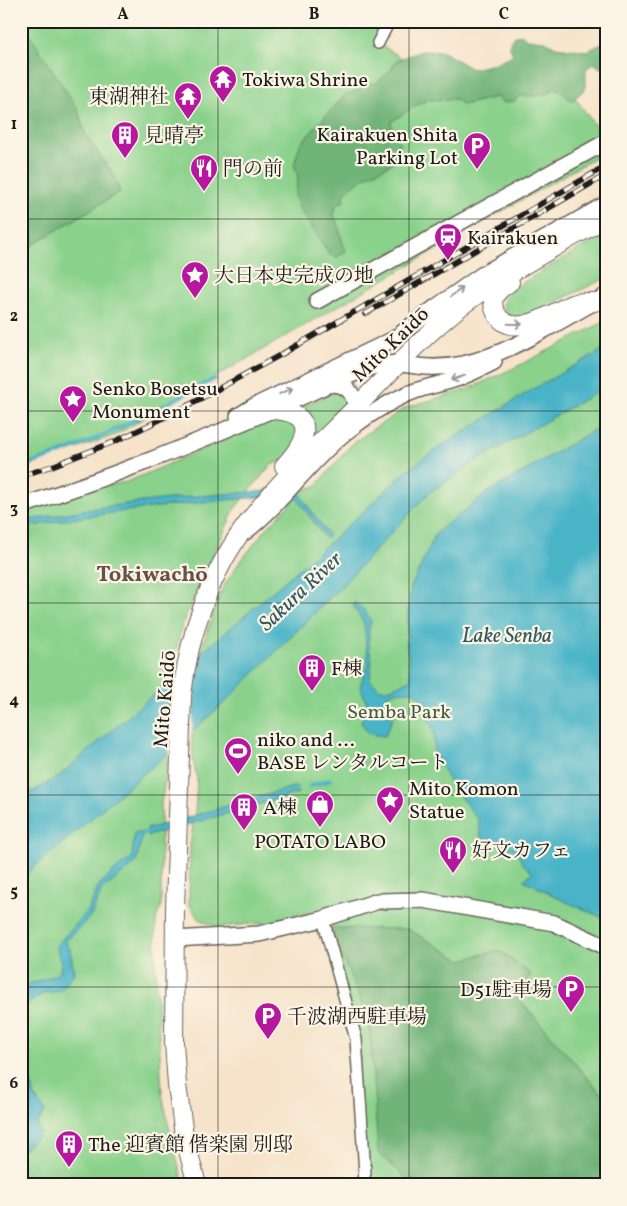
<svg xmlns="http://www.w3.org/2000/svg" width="627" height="1206" font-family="Vollkorn,'Noto Serif JP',serif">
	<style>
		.green { fill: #8ad28c; stroke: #537754 }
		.forest { fill: #6fb478; stroke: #46684a }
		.water { fill: #4ab4c8; stroke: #336872 }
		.pier { fill: #f6e3ca }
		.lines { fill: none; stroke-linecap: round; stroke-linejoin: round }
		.stream { stroke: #4ab4c8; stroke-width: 4 }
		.street-casing { stroke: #686259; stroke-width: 14 }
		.secondary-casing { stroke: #686259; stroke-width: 18 }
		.primary-casing { stroke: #686259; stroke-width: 20 }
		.street { stroke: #fff; stroke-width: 11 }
		.secondary { stroke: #fff; stroke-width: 15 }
		.primary { stroke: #fff; stroke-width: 18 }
		.rail-casing { stroke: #1c1c1c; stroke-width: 5.5 }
		.rail { stroke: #fcf5e5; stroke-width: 4; stroke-dasharray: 11; stroke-linecap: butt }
		.oneway { stroke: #999 }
		.grid { fill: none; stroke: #1c1c1c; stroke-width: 1; stroke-opacity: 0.55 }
		.labels { text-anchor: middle; stroke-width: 4.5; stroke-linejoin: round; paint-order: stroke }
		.poi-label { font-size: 20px; fill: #1c1c1c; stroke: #fcf5e5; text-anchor: start }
		.street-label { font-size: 20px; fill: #1c1c1c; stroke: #fcf5e5 }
		.park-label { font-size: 20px; fill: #425c43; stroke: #fcf5e5 }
		.water-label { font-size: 21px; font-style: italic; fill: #2e5961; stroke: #fcf5e5 }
		.quarter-label { font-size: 22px; font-weight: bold; fill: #684f4a; stroke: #fcf5e5 }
		.neatline { fill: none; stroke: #1c1c1c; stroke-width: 2 }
		.grid-label { font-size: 16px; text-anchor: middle; font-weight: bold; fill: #1c1c1c }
	</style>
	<rect width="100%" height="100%" fill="#fcf5e5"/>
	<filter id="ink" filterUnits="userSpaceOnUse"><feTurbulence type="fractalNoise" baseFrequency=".02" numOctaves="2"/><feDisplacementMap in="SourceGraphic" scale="10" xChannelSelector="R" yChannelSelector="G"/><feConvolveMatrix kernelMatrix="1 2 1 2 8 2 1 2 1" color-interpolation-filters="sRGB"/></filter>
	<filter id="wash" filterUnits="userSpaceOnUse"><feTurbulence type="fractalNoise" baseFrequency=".0096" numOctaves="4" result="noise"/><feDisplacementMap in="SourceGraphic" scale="20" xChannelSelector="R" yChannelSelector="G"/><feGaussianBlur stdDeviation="1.12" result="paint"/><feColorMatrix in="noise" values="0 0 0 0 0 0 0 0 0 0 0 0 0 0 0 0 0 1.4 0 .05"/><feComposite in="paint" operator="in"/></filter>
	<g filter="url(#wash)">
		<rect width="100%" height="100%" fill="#f6e3ca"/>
		<!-- green -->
		<path class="green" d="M21,21H387L377,43L463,95L568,88L606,141V151L115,435L21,469Z
			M606,233V278L522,318L507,315C500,304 504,297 512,289Z
			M606,321V1185H361L356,1039L328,925L327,908L274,922L217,927L207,923L198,918L189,904L190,845L195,813L197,780L193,761L192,739V708L198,662L205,637L222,589L236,567L266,529L304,490L316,486L352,444L370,431L407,407L466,390L514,368Z
			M340,390L347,401L300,454L271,465L235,508L182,624L172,668L167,770L161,803V907L156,918L155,958L162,1094L173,1145L184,1185H21V500L127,482Z"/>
		<!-- forest -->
		<path class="forest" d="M21,21L78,110L85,134L112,172L120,192L21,252Z
			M521,34L527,39L545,41L556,47L587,51L606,42V66L600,68L594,63L586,69V88L572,101L554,86L551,92L537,96H520L514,101L504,103L496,97L463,105L455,99L427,100L415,106L391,122L393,132L400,144L393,163L363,178L345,192L344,201L336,205L334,216C341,229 340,238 346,251L337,257L330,255L300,210L295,197L298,177L294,165L300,144L345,95L356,91L365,82L375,84L390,71L397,60L422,51L443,52L472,69L490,65L513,55L509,45L513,37Z
			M330,928L408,929L461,960L499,950L531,974L517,997L606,1099V1185H413L378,1152L369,1020Z"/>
		<!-- water -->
		<path class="water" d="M606,348V387L478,460L429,493L338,590L224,703L167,754L34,867L21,880V798L58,777L330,542L410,468L441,446L528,392Z
			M606,423V919L564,901L524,880L532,872L522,863L519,855L513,849L501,846L490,837L486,841L481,836L478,820L448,780L434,751V732L425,707L417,694L413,691L393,692L384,698L393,718L385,736L369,734L361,722L367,702L361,689V683L368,664L364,623L352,604L354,602L364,610L371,621L369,630V646L372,661L370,680L379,688L385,690L411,680L407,647L408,613L411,587L436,533L487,493Z
			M296,489L329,536L326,539L294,494C202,502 111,510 21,528V522C112,502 203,495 296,489Z
			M297,786L298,793L148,836L147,829Z
			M134,833H143L136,863L102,890L91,916L65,942L70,949L74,973L65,986L59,991L44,993L21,1008V987L55,975L60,970L61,963L56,946L88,911L99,885L119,867L132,858Z
			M21,1065L29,1075L35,1097L45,1112L37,1124L40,1134L21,1151Z"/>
		<!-- pier -->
		<path class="pier" d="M200,650L195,679L192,734L169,756L173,673Z"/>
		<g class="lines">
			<!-- stream -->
			<path class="stream" d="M21,466C90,447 151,411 215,379
				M310,786L330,780
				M143,833H147"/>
		</g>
	</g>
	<g filter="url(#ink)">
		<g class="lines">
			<!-- street casing -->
			<g class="street-casing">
				<path id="street" d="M378,43L389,21
					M323,919L356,1039L365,1173L361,1185"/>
			</g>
			<!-- secondary casing -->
			<g class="secondary-casing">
				<path id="secondary" d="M317,301L606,142
					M327,385C344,381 355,392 355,408
					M238,416L254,406L394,339L436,307L483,274L606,204
					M21,506C107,479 190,445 272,410C305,396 336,380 369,368C386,361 400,364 417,366C432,368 449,367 463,364C515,352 559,320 606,296
					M245,532C283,503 309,461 346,432C367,416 390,400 415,391C430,386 445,383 459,378C471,373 483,368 494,362
					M175,939L259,934L323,919L378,901L423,900L554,923L606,947"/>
			</g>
			<!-- primary casing -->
			<g class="primary-casing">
				<path id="primary" d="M510,282C503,287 494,292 493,302C493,307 495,312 498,316C514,340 553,312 572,304C579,301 588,302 595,302
					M273,410C319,413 307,441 284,466
					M197,1185L184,1135L177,1085L174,1043L175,909L182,695C189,632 211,570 250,520C282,477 324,440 362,401C398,365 433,325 475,296C517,267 562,243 606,218"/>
			</g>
			<!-- street -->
			<use href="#street" class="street"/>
			<!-- secondary -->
			<use href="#secondary" class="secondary"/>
			<!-- primary -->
			<use href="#primary" class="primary"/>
			<!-- rail casing -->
			<g class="rail-casing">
				<path id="rail" d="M365,314L606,175
					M21,476L52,466L116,441L180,410L282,354L606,166"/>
			</g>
			<!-- rail -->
			<use href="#rail" class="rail"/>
		</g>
		<!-- one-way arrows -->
		<defs><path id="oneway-shaft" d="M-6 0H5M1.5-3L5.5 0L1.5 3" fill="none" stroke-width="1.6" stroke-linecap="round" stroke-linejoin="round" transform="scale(1.25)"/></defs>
		<g class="oneway">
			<use href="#oneway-shaft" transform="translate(457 292) rotate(-35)"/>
			<use href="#oneway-shaft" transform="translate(515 324) rotate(2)"/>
			<use href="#oneway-shaft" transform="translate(458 378) rotate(161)"/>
			<use href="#oneway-shaft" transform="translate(286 391) rotate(-25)"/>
		</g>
	</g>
	<!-- grid -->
	<path class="grid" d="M218,21V1185M409,21V1185M21,219H606M21,411H606M21,603H606M21,795H606M21,987H606"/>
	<!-- icons -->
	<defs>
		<g id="temple-pin" transform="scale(1.4375)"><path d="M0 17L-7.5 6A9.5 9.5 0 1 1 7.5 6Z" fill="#b5179e" stroke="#fcf5e5"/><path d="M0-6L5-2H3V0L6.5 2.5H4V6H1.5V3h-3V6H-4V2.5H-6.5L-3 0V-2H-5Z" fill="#fff"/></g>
		<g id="building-pin" transform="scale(1.4375)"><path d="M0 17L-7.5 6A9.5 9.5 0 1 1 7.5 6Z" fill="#b5179e" stroke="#fcf5e5"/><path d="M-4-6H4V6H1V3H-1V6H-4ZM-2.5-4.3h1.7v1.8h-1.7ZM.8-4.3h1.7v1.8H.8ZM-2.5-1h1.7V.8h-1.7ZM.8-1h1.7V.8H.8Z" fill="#fff"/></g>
		<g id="parking-pin" transform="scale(1.4375)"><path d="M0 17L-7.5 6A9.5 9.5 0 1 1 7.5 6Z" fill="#b5179e" stroke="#fcf5e5"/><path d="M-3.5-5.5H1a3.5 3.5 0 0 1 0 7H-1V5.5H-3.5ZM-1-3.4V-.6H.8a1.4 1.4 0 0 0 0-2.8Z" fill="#fff"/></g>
		<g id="restaurant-pin" transform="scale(1.4375)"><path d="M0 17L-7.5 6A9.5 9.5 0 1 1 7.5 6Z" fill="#b5179e" stroke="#fcf5e5"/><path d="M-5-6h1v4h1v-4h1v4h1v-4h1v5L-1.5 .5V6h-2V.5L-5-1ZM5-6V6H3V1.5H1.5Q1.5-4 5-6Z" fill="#fff"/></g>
		<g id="station-pin" transform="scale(1.4375)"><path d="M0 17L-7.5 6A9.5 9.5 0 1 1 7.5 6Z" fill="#b5179e" stroke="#fcf5e5"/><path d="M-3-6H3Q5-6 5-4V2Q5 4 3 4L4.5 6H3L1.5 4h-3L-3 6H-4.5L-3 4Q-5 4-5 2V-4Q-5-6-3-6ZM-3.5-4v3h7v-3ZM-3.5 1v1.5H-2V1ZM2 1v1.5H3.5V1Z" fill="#fff"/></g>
		<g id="sight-pin" transform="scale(1.4375)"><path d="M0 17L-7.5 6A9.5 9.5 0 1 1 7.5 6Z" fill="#b5179e" stroke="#fcf5e5"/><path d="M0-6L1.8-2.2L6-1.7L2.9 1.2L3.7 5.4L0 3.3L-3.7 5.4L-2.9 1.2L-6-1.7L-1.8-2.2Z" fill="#fff"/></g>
		<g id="stadium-pin" transform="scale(1.4375)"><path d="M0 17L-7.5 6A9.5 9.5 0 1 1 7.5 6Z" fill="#b5179e" stroke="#fcf5e5"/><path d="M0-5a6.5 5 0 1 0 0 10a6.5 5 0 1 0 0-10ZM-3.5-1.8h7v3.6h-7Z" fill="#fff"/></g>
		<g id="shop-pin" transform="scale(1.4375)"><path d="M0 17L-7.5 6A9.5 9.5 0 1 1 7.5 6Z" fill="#b5179e" stroke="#fcf5e5"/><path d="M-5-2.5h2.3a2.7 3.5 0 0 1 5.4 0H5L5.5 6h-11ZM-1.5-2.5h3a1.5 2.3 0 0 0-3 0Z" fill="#fff"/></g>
	</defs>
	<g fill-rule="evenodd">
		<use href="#temple-pin" x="223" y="79"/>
		<use href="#temple-pin" x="188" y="96"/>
		<use href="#building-pin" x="125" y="135"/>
		<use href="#parking-pin" x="477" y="146"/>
		<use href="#restaurant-pin" x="204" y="168"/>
		<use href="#station-pin" x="448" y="237"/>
		<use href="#sight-pin" x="195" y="275"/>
		<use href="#sight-pin" x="73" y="399"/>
		<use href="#building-pin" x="312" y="668"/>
		<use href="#stadium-pin" x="238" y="751"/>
		<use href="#sight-pin" x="390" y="800"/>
		<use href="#shop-pin" x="320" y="804"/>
		<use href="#building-pin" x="244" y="807"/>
		<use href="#restaurant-pin" x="453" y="850"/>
		<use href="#parking-pin" x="571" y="989"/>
		<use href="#parking-pin" x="268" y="1016"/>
		<use href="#building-pin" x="69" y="1144"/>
	</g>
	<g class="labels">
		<!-- poi labels -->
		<g class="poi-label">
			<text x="242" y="86">Tokiwa Shrine</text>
			<text x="169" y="103" text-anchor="end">東湖神社</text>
			<text x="458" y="141" text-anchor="end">Kairakuen Shita<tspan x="458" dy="23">Parking Lot</tspan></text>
			<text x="144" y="142">見晴亭</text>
			<text x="223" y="175">門の前</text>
			<text x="467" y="244">Kairakuen</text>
			<text x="214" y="282">大日本史完成の地</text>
			<text x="92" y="395">Senko Bosetsu<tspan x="92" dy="23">Monument</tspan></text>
			<text x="331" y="675">F棟</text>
			<text x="257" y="746">niko and ...<tspan x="257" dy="23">BASE レンタルコート</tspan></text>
			<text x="409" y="795">Mito Komon<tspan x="409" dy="23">Statue</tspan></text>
			<text x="263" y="814">A棟</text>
			<text x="320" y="848" text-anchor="middle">POTATO LABO</text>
			<text x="472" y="857">好文カフェ</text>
			<text x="552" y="996" text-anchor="end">D51駐車場</text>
			<text x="287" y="1023">千波湖西駐車場</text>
			<text x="88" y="1151">The 迎賓館 偕楽園 別邸</text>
		</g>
		<!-- street labels -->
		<g class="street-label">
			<text transform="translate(390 344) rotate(-44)" y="7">Mito Kaidō</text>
			<text transform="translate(164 699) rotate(-85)" y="7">Mito Kaidō</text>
		</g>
		<!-- park labels -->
		<g class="park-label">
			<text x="399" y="718">Semba Park</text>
		</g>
		<!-- water labels -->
		<g class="water-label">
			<text transform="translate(300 591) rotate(-43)" y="7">Sakura River</text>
			<text x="507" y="642">Lake Senba</text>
		</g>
		<!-- quarter labels -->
		<g class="quarter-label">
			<text x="152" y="581">Tokiwachō</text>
		</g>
	</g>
	<!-- margin -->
	<rect width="627" height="1206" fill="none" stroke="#fcf5e5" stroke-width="55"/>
	<rect x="28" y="28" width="572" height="1150" class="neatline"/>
	<g class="grid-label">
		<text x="123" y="19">A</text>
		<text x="314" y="19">B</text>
		<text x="504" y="19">C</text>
		<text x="14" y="129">1</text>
		<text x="14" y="321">2</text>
		<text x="14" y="513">3</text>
		<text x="14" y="705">4</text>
		<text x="14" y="896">5</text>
		<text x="14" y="1088">6</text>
	</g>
</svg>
